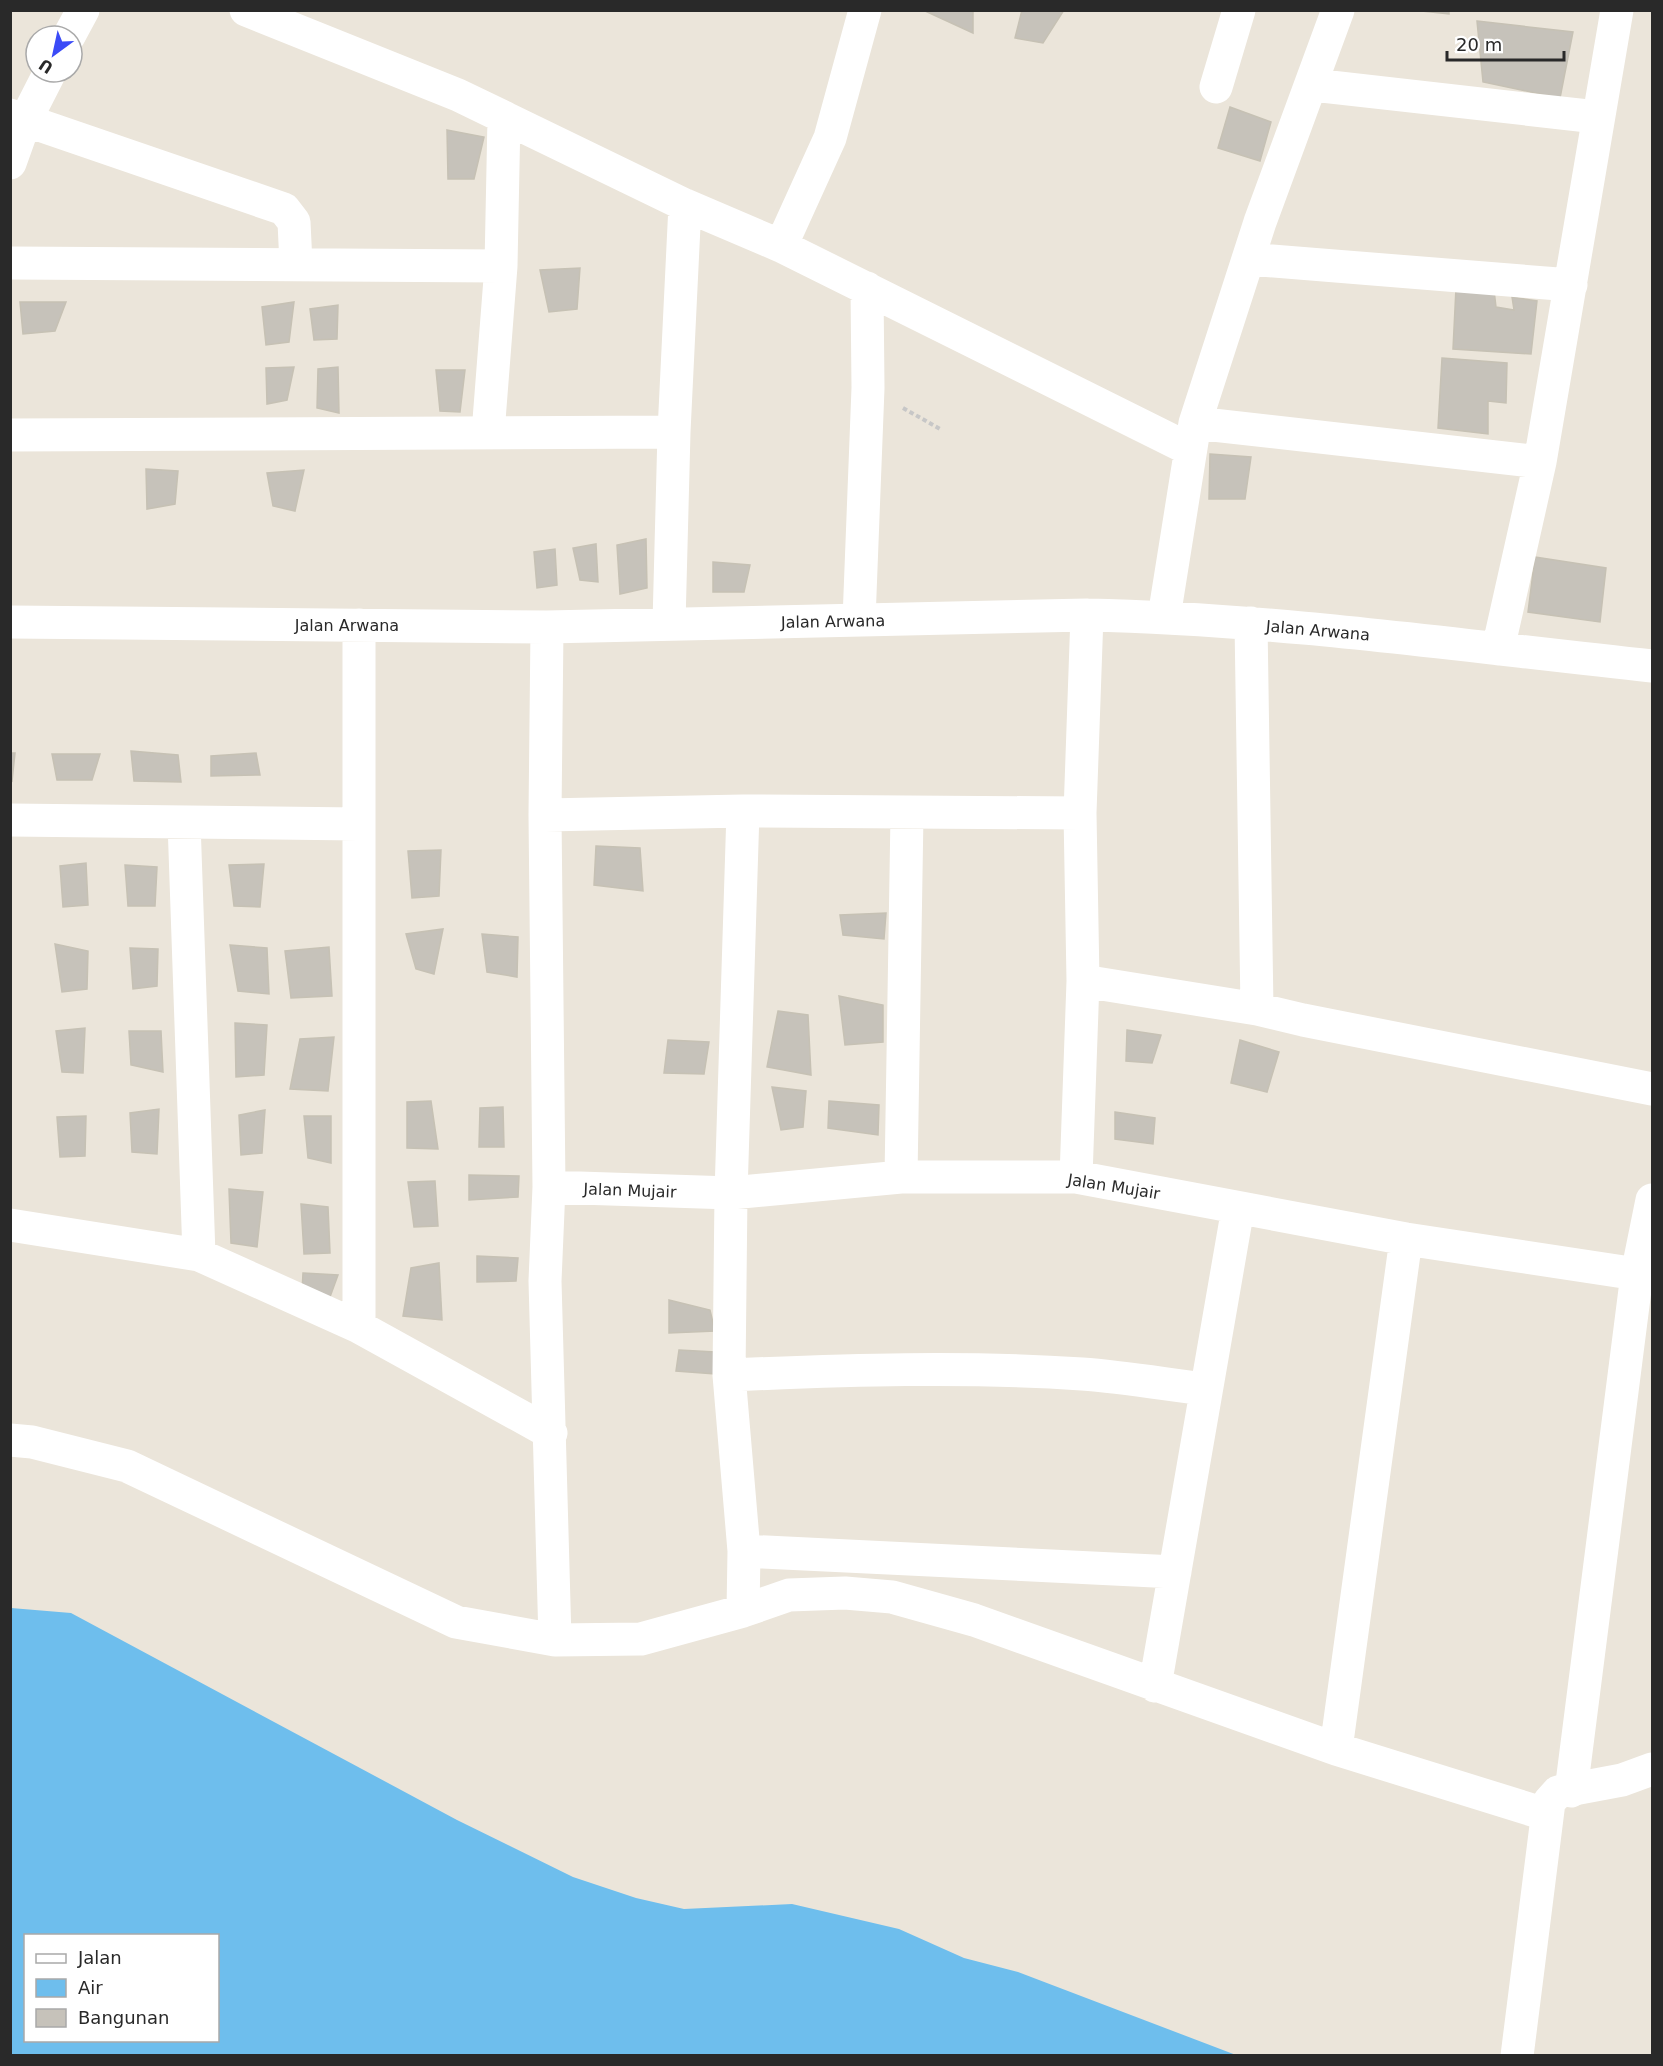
<svg xmlns="http://www.w3.org/2000/svg" width="1663" height="2066" font-family="'DejaVu Sans',sans-serif">
	<style>
		.water { fill: #6ebeed; fill-rule: evenodd }
		.building { fill: #c6c2ba; stroke: #c6c1b4; stroke-width: 1.5 }
		.lines { fill: none; stroke-linecap: round; stroke-linejoin: round }
		.path { stroke: #c7c7c7; stroke-width: 4; stroke-dasharray: 4.5 3; stroke-linecap: butt }
		.street { stroke: #fff; stroke-width: 33 }
		.secondary { stroke: #fff; stroke-width: 33 }
		.labels { text-anchor: middle; stroke-width: 4.5; stroke-linejoin: round; paint-order: stroke }
		.street-label { font-size: 16px; fill: #292929; stroke: #fff }
	</style>
	<rect width="100%" height="100%" fill="#ebe5da"/>
	<!-- water -->
	<path class="water" d="M11,1608L71,1613L457,1820L573,1877L636,1898L684,1909L792,1904L899,1929L964,1958L1018,1972L1236,2055H11ZM26,1936H218V2040H26Z"/>
	<!-- building -->
	<path class="building" d="M923,10H973V33Z
		M1022,10H1064L1043,43L1015,38Z
		M1412,10H1449V14Z
		M1477,21L1573,32L1560,98L1483,82Z
		M1230,107L1271,122L1260,161L1218,148Z
		M447,130L484,137L474,179H448Z
		M580,268L577,309L549,312L540,270Z
		M1456,288L1494,290L1496,307L1514,310L1512,297L1537,301L1531,354L1453,349Z
		M20,302H66L55,331L23,334Z
		M294,302L289,342L266,345L262,307Z
		M338,305L337,339L314,340L310,309Z
		M1442,358L1507,363L1506,403L1488,401V434L1438,428Z
		M294,367L287,400L267,404L266,368Z
		M338,367L339,413L317,408L318,369Z
		M436,370H465L460,412L440,411Z
		M1210,454L1251,457L1245,499H1209Z
		M146,469L178,471L175,504L147,509Z
		M304,470L295,511L273,506L267,473Z
		M646,539L647,588L620,594L617,545Z
		M596,544L598,582L580,580L573,548Z
		M555,549L557,585L537,588L534,552Z
		M1535,557L1606,568L1600,622L1528,612Z
		M713,562L750,565L744,592H713Z
		M131,751L178,755L181,782L134,781Z
		M10,753H15L12,781L10,780Z
		M256,753L260,775L211,776V756Z
		M52,754H100L92,780H57Z
		M596,846L640,848L643,891L594,885Z
		M441,850L439,896L412,898L408,851Z
		M86,863L88,905L63,907L60,866Z
		M264,864L260,907L234,906L229,865Z
		M125,865L157,867L155,906H128Z
		M886,913L884,939L843,935L840,915Z
		M443,929L434,974L416,969L406,934Z
		M482,934L518,937L517,977L487,972Z
		M55,944L88,951L87,989L62,992Z
		M230,945L267,948L269,994L238,991Z
		M329,947L332,996L291,998L285,951Z
		M130,948L158,949L157,986L133,989Z
		M839,996L883,1005V1042L845,1045Z
		M778,1011L808,1015L811,1075L767,1067Z
		M235,1023L267,1025L264,1075L236,1077Z
		M85,1028L83,1073L62,1072L56,1031Z
		M1127,1030L1161,1035L1152,1063L1126,1061Z
		M129,1031H161L163,1072L131,1065Z
		M334,1037L328,1091L290,1089L300,1039Z
		M668,1040L709,1042L704,1074L664,1073Z
		M1240,1040L1279,1052L1267,1092L1231,1083Z
		M772,1087L806,1091L803,1127L781,1130Z
		M431,1101L438,1149L407,1148V1102Z
		M829,1101L879,1105L878,1135L828,1128Z
		M503,1107L504,1147H479L480,1108Z
		M159,1109L157,1154L132,1152L130,1113Z
		M265,1110L262,1153L241,1155L239,1115Z
		M1115,1112L1155,1118L1153,1144L1115,1139Z
		M86,1116L85,1156L60,1157L57,1117Z
		M304,1116H331V1163L308,1158Z
		M469,1175L519,1176L518,1197L469,1200Z
		M435,1181L438,1226L414,1227L408,1182Z
		M229,1189L263,1192L257,1247L231,1243Z
		M301,1204L328,1207L330,1253L304,1254Z
		M477,1256L518,1258L516,1281L477,1282Z
		M439,1263L442,1320L403,1316L411,1268Z
		M303,1273L338,1275L330,1297L302,1292Z
		M669,1300L710,1310L715,1331L669,1333Z
		M679,1350L715,1352V1374L676,1371Z"/>
	<g class="lines">
		<!-- path -->
		<path class="path" d="M903,408L942,430"/>
		<!-- street -->
		<path class="street" d="M246,10L458,95L685,205L781,246L1189,449
			M69,36L83,10
			M1313,85L1597,117
			M1216,87L1239,10
			M10,115L284,209L294,222L296,264
			M10,163L25,121L50,72
			M781,246L830,138L865,10
			M1248,259L1571,285
			M10,263L501,266
			M1195,423L1540,462
			M488,433L501,266L504,117
			M10,435L674,432
			M1087,615L1080,813L1083,981L1257,1009L1303,1020L1652,1089
			M1164,617L1195,423L1260,222L1338,10
			M859,620L868,388L867,288
			M10,622L547,627L1087,615C1276,619 1464,646 1652,666
			M669,623L674,432L685,205
			M1251,623L1257,1009
			M547,627L545,815L549,1187L545,1281L555,1640
			M1498,649L1540,462L1617,10
			M743,811L1080,813
			M545,815L743,811L731,1193L729,1375L744,1551L743,1611
			M10,820L358,824
			M184,822L199,1255
			M901,1177L907,814
			M1076,1177L1083,981
			M549,1187L731,1193L901,1177H1076L1406,1239L1637,1274
			M10,1225L199,1255L359,1327V625
			M359,1327L551,1433
			M729,1375C847,1370 965,1366 1082,1374C1123,1377 1164,1384 1205,1389
			M10,1440L32,1442L127,1466L456,1622L555,1640L641,1639L743,1611L789,1595L845,1593L892,1597L974,1620L1336,1749L1545,1814
			M744,1551L1175,1572
			M1155,1686L1238,1208
			M1336,1749L1406,1239
			M1571,1791L1637,1274L1652,1200"/>
		<!-- secondary -->
		<path class="secondary" d="M1517,2056L1549,1802L1558,1792L1622,1780L1652,1769"/>
	</g>
	<g class="labels">
		<!-- street labels -->
		<g class="street-label">
			<text transform="translate(833 621) rotate(-1)" y="6">Jalan Arwana</text>
			<text x="347" y="631">Jalan Arwana</text>
			<text transform="translate(1318 630) rotate(5)" y="6">Jalan Arwana</text>
			<text transform="translate(1114 1186) rotate(9)" y="6">Jalan Mujair</text>
			<text transform="translate(630 1190) rotate(2)" y="6">Jalan Mujair</text>
		</g>
	</g>
	<!-- border -->
	<rect width="1663" height="2066" fill="none" stroke="#292929" stroke-width="24"/>
	<!-- legend -->
	<rect x="24" y="1934" width="195" height="108" fill="#ffffff" stroke="#a9a9a9" stroke-width="1.5"/>
	<rect x="36" y="1954" width="30" height="9" fill="#ffffff" stroke="#a9a9a9" stroke-width="1.5"/>
	<text x="78" y="1964" font-size="18" fill="#292929">Jalan</text>
	<rect x="36" y="1979" width="30" height="18" fill="#6ebeed" stroke="#a9a9a9" stroke-width="1.5"/>
	<text x="78" y="1994" font-size="18" fill="#292929">Air</text>
	<rect x="36" y="2009" width="30" height="18" fill="#c6c2ba" stroke="#a9a9a9" stroke-width="1.5"/>
	<text x="78" y="2024" font-size="18" fill="#292929">Bangunan</text>
	<!-- north arrow -->
	<g transform="translate(54 54) rotate(213)"><circle r="28" fill="#ffffff" stroke="#a9a9a9" stroke-width="1.5"/>
	<path d="M0-4.5L10 22L0 15L-10 22Z" fill="#3b4bf7"/>
	<text y="-9" font-size="16" font-weight="bold" text-anchor="middle" fill="#292929">U</text>
	</g>
	<!-- scale -->
	<path d="M1447 51v9h117v-9" fill="none" stroke="#292929" stroke-width="3"/>
	<text x="1456" y="51" font-size="18" fill="#292929" stroke="#ffffff" stroke-width="4.5" paint-order="stroke">20 m</text>
</svg>
